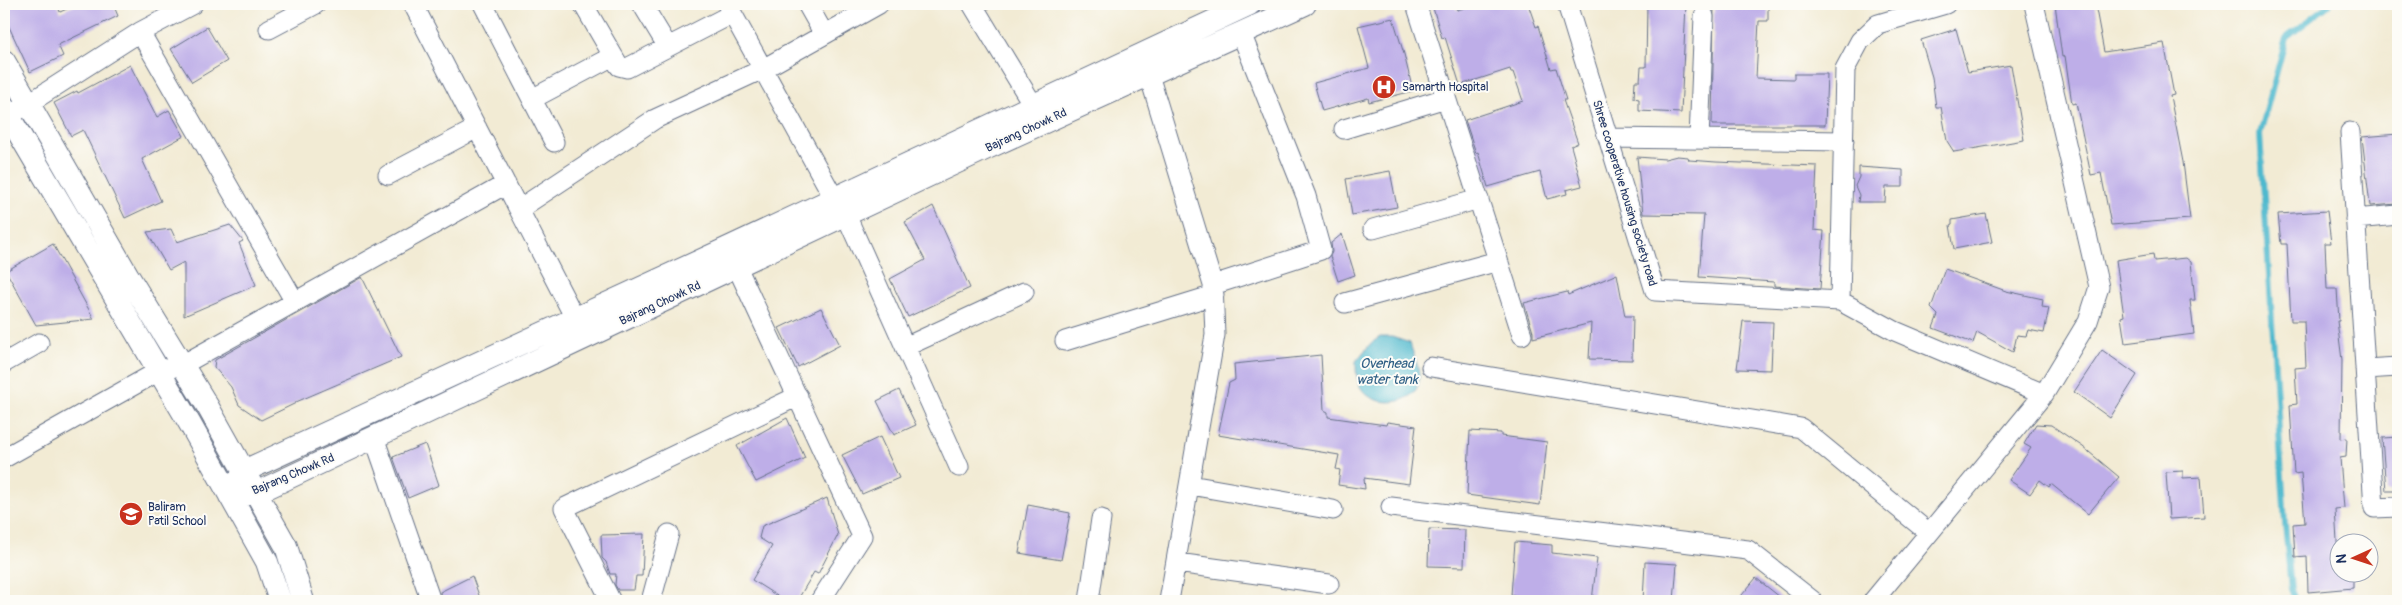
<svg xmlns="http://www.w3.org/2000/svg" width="2402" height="605" font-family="Pangolin,sans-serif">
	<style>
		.water { fill: #50b9ce; stroke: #367496 }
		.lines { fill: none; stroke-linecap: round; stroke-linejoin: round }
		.stream { stroke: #50b9ce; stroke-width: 6 }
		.building { fill: #beaee8 }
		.minor-casing { stroke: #667187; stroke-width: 21 }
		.tertiary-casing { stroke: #667187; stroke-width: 24 }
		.minor { stroke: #fff; stroke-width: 19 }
		.tertiary { stroke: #fff; stroke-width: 22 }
		.labels { text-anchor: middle; stroke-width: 4; stroke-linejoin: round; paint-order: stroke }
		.poi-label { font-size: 12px; fill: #1b2f5e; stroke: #fdfcf7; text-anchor: start }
		.street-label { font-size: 12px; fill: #1b2f5e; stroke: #fdfcf7 }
		.water-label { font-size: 14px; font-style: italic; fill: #2e5f85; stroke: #fdfcf7 }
	</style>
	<rect width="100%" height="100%" fill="#fdfcf7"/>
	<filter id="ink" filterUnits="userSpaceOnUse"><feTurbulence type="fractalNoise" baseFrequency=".02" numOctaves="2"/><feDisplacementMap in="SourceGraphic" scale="10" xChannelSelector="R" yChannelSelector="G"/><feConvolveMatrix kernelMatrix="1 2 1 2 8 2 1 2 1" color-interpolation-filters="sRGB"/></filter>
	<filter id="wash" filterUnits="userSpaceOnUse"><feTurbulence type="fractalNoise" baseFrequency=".0096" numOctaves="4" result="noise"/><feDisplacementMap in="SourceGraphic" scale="20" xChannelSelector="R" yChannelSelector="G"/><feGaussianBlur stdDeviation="1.12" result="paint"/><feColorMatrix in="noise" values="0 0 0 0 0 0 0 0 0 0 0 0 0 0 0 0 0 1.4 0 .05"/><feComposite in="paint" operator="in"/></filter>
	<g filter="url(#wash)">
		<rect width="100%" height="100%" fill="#f2ebd4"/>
		<!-- water -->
		<path class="water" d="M1380,337H1392L1410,343C1413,355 1421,369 1419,381C1416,406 1373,409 1361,388C1356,380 1356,370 1356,361L1371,343Z"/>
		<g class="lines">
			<!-- stream -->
			<path class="stream" d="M2296,601L2291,589L2285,523L2260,134L2286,38L2330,4"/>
		</g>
		<g id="blocks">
			<!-- building -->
			<path class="building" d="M4,4H57L60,12L78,4H113L118,16L58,45L63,56L30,72L4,16Z
				M1448,4H1452L1457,10L1478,4H1528L1536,27L1538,26L1551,69L1556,68L1566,100H1563L1578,143L1571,146L1582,186L1566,190L1567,194L1547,199L1540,172L1488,187L1478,152L1476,153L1465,120L1523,101L1513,72H1511L1510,69L1460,85L1445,37L1442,38L1433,8Z
				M1647,4H1686L1681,113L1639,111V99L1634,98L1635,81H1640L1641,67H1646Z
				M1714,4H1768V21H1759L1756,78L1794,79V74H1827L1825,125H1712Z
				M2055,4H2095L2104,52L2164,43L2174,95L2170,96L2183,162L2190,219L2111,225L2101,173L2091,175L2076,103L2072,104L2065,56L2062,57Z
				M1393,18L1404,54L1413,91L1369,102L1368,98L1322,111L1314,83L1369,68L1358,26Z
				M207,27L227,61L192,82L171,49Z
				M1956,29L1968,72L2011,65L2024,140L1954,152L1947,141L1941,107H1936L1932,77L1921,40Z
				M130,65L157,117L169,110L184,136L142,159L161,201L125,218L83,130L71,136L54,103L77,91L78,93Z
				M2398,134V204L2370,206L2362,137Z
				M1677,156L1688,157L1689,160L1716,162L1817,166L1814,230L1824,231L1820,289L1774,286V282L1699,277L1704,215L1643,214L1637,157L1665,159Z
				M1859,167L1903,170V187H1886L1885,202H1858L1859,195L1855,186L1859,177Z
				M1390,171L1397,207L1352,215L1346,179Z
				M933,206L970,288L908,317L890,279L925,260L905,222Z
				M2327,211L2331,243H2325L2327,289H2337L2339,321H2337L2342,360L2341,439L2347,438L2346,457L2340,458L2344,508L2335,509L2338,557L2340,572H2353V588L2308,592L2307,556L2295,557L2293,524L2305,523L2301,473L2294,474L2290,405L2297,404L2295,368L2306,367L2304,321H2291L2287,244H2281L2278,214Z
				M1986,214L1992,242L1954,249L1950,225L1952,224V220Z
				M230,225L243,241L239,243L256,285L184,316V262L169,270L147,232L171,229L177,242Z
				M1342,234L1355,275L1338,281L1330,256L1332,252L1331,243Z
				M53,244L94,319L36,325L6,271Z
				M2153,254L2154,261L2186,258L2191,262L2195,300H2190L2194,334L2125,343L2121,317L2124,316L2116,260Z
				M1945,269L2006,291L2043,299L2042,307L2049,308L2044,333L2028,330L2026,336L2017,335L2013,352L1977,332L1973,343L1933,328L1938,315L1931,308Z
				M1617,274L1625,316H1633L1632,360L1589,359L1591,323L1533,338V332L1524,303L1567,292L1568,295Z
				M362,277L401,357L296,402V403L261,420L239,405L231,387L214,367L215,360Z
				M821,308L840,345L798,367L779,328Z
				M1743,321L1773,322L1771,370L1737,369Z
				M2102,350L2137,375L2110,418L2074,392Z
				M1321,355L1324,410L1328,412V417L1386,425L1387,422L1416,426L1409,484L1364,478L1365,489L1338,485L1340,470L1336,469L1339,455L1218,435L1229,383L1235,380L1234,364Z
				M899,390L916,425L894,435L877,401Z
				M787,418L805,458L756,482L737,446Z
				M2036,424L2051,425L2083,447L2119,477L2088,514L2051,484L2049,487L2040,480L2030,494L2009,480L2031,448L2024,444Z
				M1470,431L1501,433V436L1547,442L1540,505L1467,495Z
				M880,437L899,478L862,494L842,455Z
				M2398,437V491H2386L2382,438Z
				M425,444L439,485L408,498L393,457Z
				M2183,471V478L2201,477L2204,517L2169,519L2166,472Z
				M827,498L838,535L818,574L814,572L797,601H785L752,580L772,546L759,538L762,526Z
				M1028,505L1070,513L1061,560L1019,553Z
				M1429,529L1465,530L1464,567L1428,566Z
				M644,534L642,576H636L634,590H618L615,585L616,574H610L606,562L602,558L601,535Z
				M1515,542L1552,545V553L1597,558L1592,601H1560V599L1511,595Z
				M1645,562L1677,564L1674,601H1643Z
				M472,576L481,601H442L440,592Z
				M1756,578L1785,601H1737Z"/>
		</g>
	</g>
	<g filter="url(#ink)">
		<use href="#blocks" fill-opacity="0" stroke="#667187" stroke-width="1"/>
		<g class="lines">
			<!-- minor casing -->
			<g class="minor-casing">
				<path id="minor" d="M413,4L581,330
					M483,4L554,142
					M583,4L619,66L627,68L732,14
					M642,4L668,47
					M727,4L834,198L846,215L959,467
					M807,4L824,34
					M972,4L1033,105
					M1416,4L1522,335
					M1567,4L1655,291L1840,301L1895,331L2044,394
					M269,29L316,4
					M140,32L295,302
					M1145,62L1213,285L1215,335L1169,601
					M532,99L613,56
					M9,116L140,32L193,4
					M1344,129L1446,98
					M2350,132L2374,508L2398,507
					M1608,138L1844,141
					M1699,139L1704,16
					M388,175L477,128
					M519,209L655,119L763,69L879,4
					M2355,219L2398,215
					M1373,229L1479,199
					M731,254L862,536L820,601
					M1213,285L1321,250L1306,196L1241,33
					M1840,301L1845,69L1860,41L1878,24L1946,4
					M1345,303L1498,261
					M1065,341L1214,295
					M905,347L1024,292
					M4,363L39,343
					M1431,367L1801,428L1929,533
					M2365,369L2398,367
					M374,437L431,601
					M4,458L159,371L182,365L506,184
					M1190,485L1333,510
					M1391,507L1748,550L1813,601
					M1177,563L1329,584
					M611,601L564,508L798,396
					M651,601L669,534
					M1089,601L1101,519
					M1873,601L2044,394L2088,321L2099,287L2034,4"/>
			</g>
			<!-- tertiary casing -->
			<g class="tertiary-casing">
				<path id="tertiary" d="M4,61L128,276L208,407L256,493L286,546L303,601
					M4,108L190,424L267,562L280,601
					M230,496L256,493L987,148L1305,4
					M230,496L244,471L728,248L1250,4"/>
			</g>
			<!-- minor -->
			<use href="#minor" class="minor"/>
			<!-- tertiary -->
			<use href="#tertiary" class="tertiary"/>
		</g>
	</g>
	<!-- icons -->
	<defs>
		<g id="hospital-disc" transform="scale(1.25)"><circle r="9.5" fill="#c8321e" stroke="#fdfcf7"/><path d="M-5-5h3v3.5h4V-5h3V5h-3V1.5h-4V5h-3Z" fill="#fff"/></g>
		<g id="school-disc" transform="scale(1.25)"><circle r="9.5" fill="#c8321e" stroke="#fdfcf7"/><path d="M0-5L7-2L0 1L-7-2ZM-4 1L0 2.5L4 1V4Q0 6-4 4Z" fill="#fff"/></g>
	</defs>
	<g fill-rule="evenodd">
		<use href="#hospital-disc" x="1384" y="87"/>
		<use href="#school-disc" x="131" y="514"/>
	</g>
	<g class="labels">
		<!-- poi labels -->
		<g class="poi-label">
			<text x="1402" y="91">Samarth Hospital</text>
			<text x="148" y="511">Baliram<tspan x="148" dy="14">Patil School</tspan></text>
		</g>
		<!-- street labels -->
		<g class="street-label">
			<text transform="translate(1026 130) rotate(-25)" y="4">Bajrang Chowk Rd</text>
			<text transform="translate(1625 193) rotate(73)" y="4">Shree cooperative housing society road</text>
			<text transform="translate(660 303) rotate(-25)" y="4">Bajrang Chowk Rd</text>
			<text transform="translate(293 474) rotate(-23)" y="4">Bajrang Chowk Rd</text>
		</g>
		<!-- water labels -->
		<g class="water-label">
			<text x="1387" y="368">Overhead<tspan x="1387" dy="16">water tank</tspan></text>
		</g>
	</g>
	<!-- margin -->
	<rect width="2402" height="605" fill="none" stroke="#fdfcf7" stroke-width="20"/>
	<!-- north arrow -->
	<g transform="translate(2354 558) rotate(267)"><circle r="24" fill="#fdfcf7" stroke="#a3aaba"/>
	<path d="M0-4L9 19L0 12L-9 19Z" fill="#c8321e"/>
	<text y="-8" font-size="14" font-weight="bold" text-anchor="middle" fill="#1b2f5e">N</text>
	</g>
</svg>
